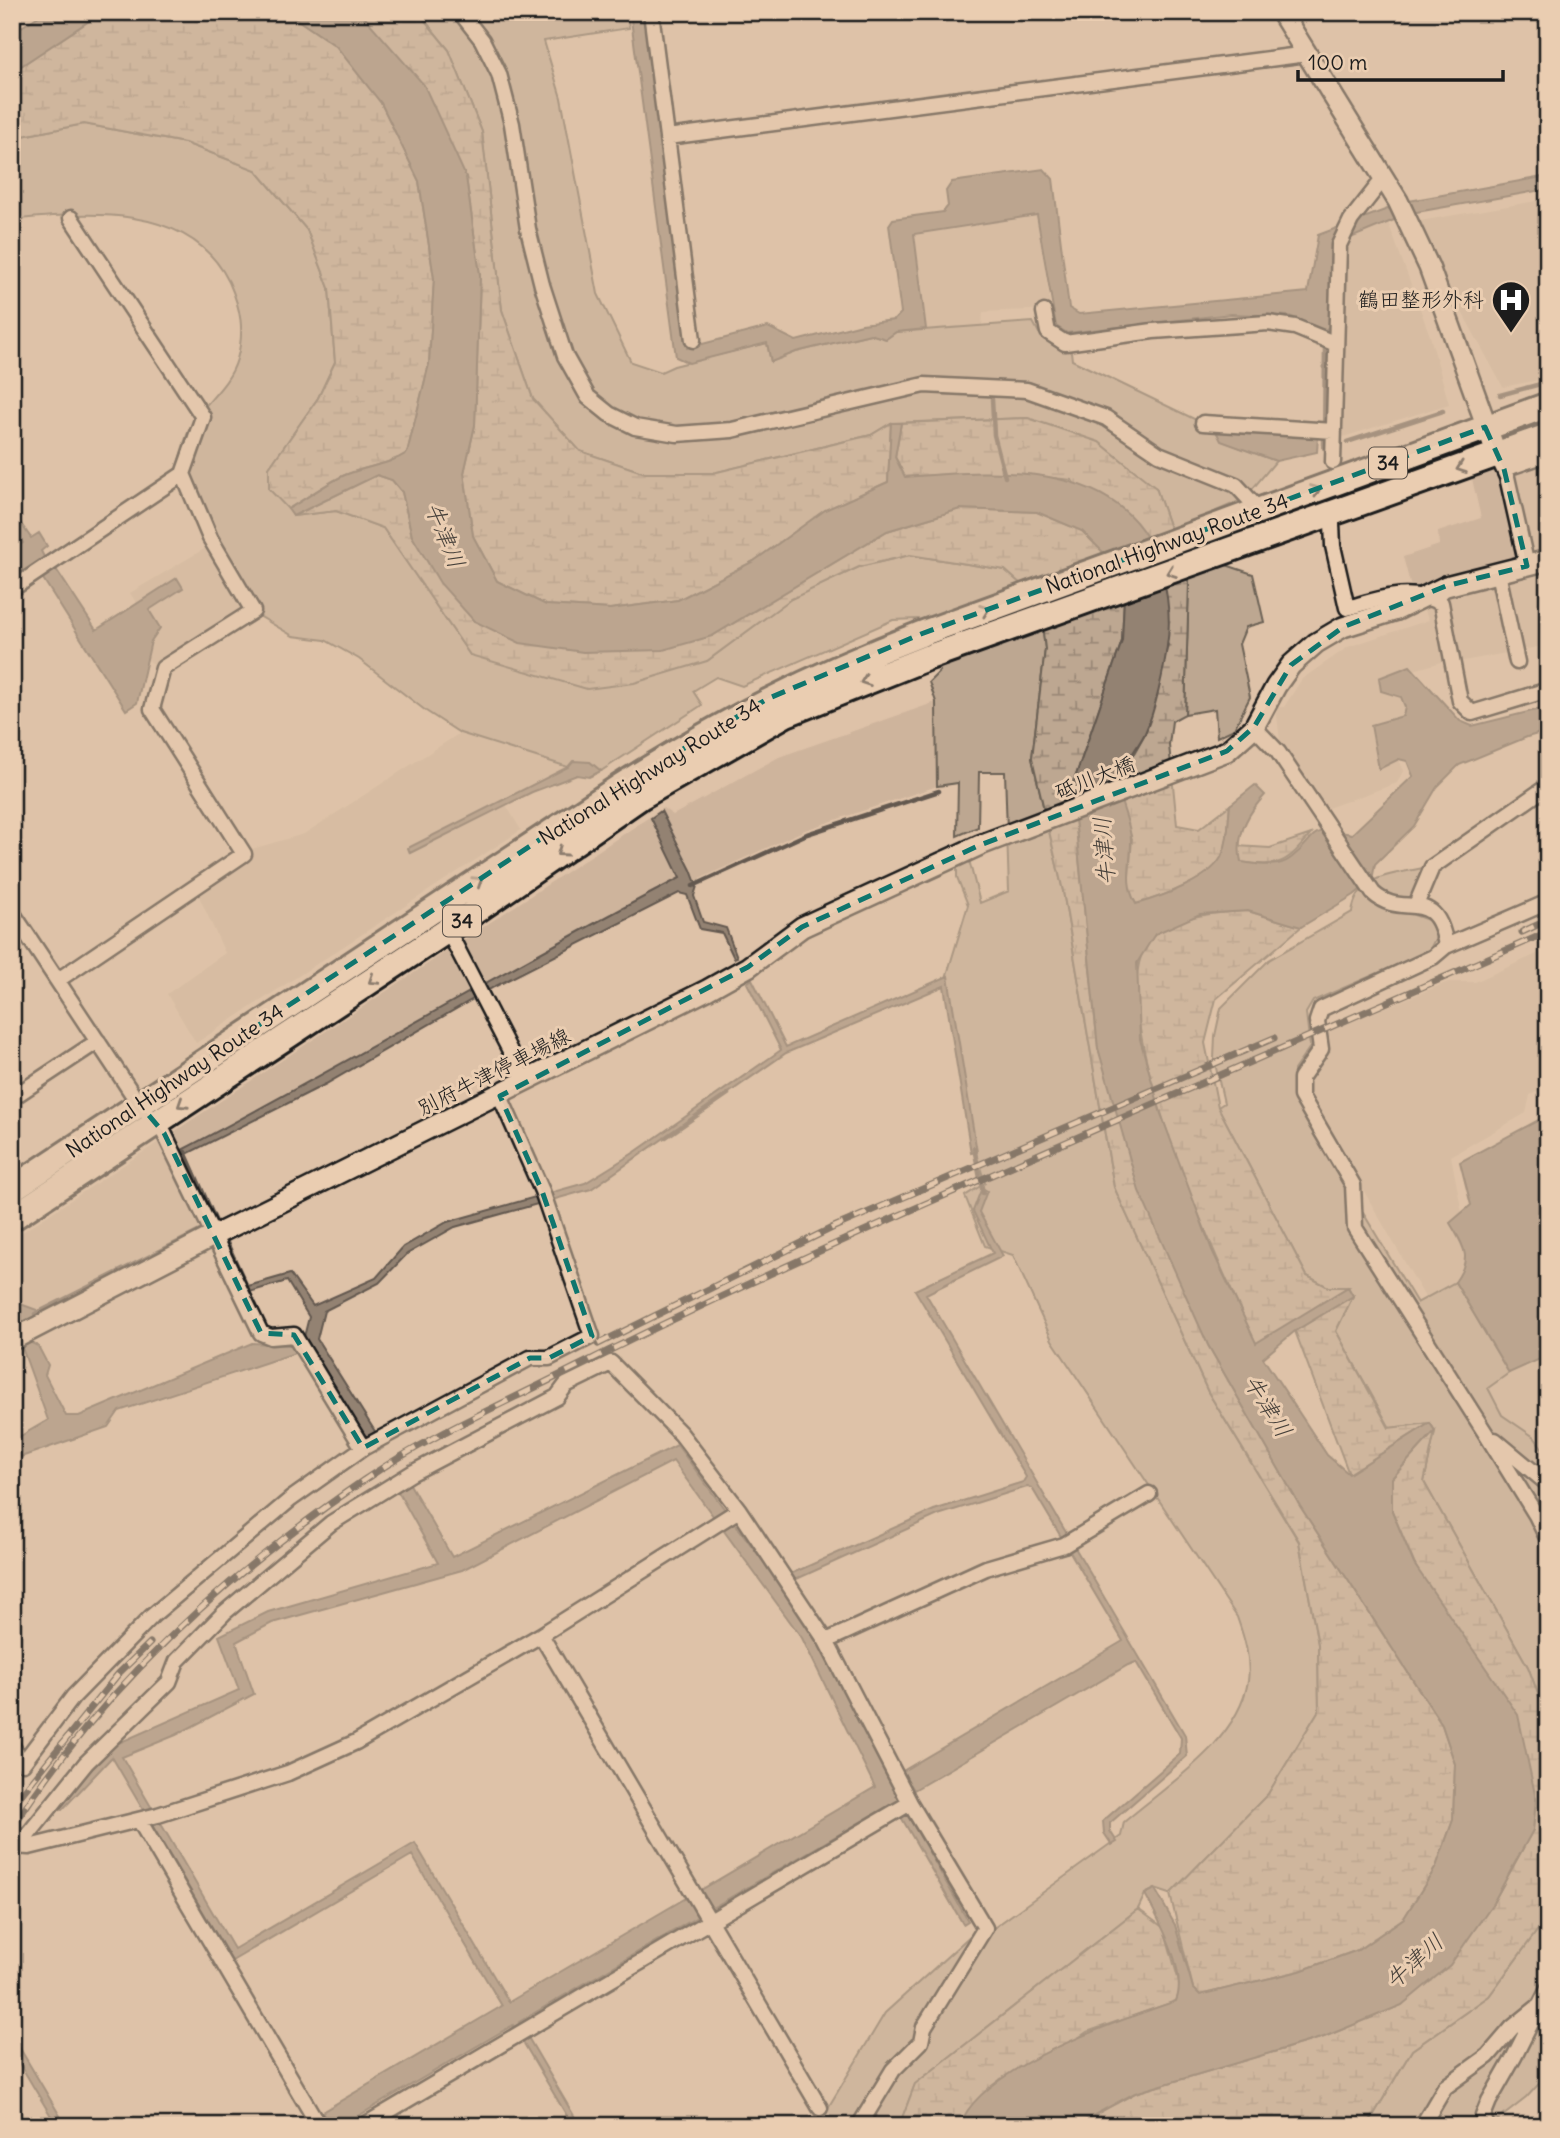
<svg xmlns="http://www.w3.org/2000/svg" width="1560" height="2138" font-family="Delius,'Klee One',sans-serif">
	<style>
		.built { fill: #ceb49c }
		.green { fill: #bda791; stroke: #6c6256; stroke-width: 2 }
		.wetland { fill: url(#wetland-marsh); stroke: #6c6256; stroke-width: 2 }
		.water { fill: #938272; stroke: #635950; stroke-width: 2; fill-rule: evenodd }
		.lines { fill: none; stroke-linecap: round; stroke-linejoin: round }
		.stream { stroke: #635950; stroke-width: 4.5 }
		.street-casing { stroke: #1c1c1c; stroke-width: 19 }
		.secondary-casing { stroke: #1c1c1c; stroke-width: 24 }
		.highway-casing { stroke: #1c1c1c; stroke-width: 30 }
		.street { stroke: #eacdb1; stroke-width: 14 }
		.secondary { stroke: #eacdb1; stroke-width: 19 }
		.highway { stroke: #eacdb1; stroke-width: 24 }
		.rail-casing { stroke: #1c1c1c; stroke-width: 7 }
		.rail { stroke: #eacdb1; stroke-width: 4.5; stroke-dasharray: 13; stroke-linecap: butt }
		.oneway { stroke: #8d7d6e }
		.marked { fill: none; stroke: #0f766e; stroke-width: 5; stroke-dasharray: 14 9; stroke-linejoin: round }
		.labels { text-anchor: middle; stroke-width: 6; stroke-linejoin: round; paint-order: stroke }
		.shield { fill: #eacdb1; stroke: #5a5149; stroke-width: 2 }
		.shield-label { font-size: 19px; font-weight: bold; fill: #1c1c1c }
		.poi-label { font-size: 21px; fill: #1c1c1c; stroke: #eacdb1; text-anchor: end }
		.street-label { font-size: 21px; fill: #1c1c1c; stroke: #eacdb1 }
		.water-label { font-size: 23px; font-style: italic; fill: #46403a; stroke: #eacdb1 }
	</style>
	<defs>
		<pattern id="wetland-marsh" width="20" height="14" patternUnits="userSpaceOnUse" patternTransform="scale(1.75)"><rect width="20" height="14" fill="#bda791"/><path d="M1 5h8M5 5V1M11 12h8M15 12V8" fill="none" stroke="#998776"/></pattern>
	</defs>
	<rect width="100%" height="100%" fill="#dec2a8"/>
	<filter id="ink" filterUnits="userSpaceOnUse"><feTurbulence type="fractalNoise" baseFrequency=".0143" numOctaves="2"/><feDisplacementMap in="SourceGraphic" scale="14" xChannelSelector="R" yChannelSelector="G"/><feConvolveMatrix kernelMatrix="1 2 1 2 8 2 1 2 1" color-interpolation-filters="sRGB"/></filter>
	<g filter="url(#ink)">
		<!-- built -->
		<path class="built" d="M1548,199V378L1503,387L1450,290L1420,221Z
			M1037,215L1051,309L983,312L982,326L926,329L914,234Z
			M1388,222L1430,336L1449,404L1343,437L1328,438L1330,275L1336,244Z
			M1548,450V645L1458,662L1445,661L1414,670L1409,666L1393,693L1401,697L1405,707L1403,717L1395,721L1379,769L1399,759L1403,771L1397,783L1325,809L1280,741L1276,707H1284L1302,679L1348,647L1429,620L1411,587L1403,557L1439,545L1438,532L1481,518L1472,479Z
			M209,546L249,610L157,667L147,659L151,641L160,628L148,610L183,588L176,578L137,604L130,593Z
			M936,702L937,786L805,830L562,943L321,1081L179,1153L216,1228L12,1334V1239L663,808L673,815L779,757Z
			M460,733L568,767L503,800L521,830L196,1043L167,994L225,953L192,881L231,855L304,834Z
			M1548,949V1086L1530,1095L1526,1113L1451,1156L1462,1213L1450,1223L1464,1247L1466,1267L1455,1282L1426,1299L1307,1092L1305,1081L1328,1047V1031L1448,982H1475Z
			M1543,1358L1548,1361V1456L1534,1437L1502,1415L1488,1388L1523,1365L1525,1368Z"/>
		<!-- green -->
		<path class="green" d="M418,12H627L629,28L544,41L561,98L598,294L631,362L661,372L674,366L767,343L771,362L796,352L870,334L886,339L896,332L1033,322L1039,333L1071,351L1072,360L1215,429L1222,441L1276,461L1244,499L1216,511L1226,565L1253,574L1264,622L1246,627L1239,644L1250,697L1234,729L1217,737L1215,709L1185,714L1189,583L1156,488L1027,418L891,423L871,435L713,473H645L580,451L533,399L502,310L482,132L449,50Z
			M84,124L185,143L256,170L307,230L329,288L335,362L318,398L269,468L293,516L336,511L383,528L470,655L707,661L790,599L859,567L910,555L1005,570L1039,600L1045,649L1032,758L1063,891L1114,1187L1208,1392L1299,1542L1318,1644L1319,1710L1268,1794L1170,1894L1155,1889L1145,1894L1138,1909L915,2084L899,2126H817L885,2013L971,1935L995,1927L1121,1836L1124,1822C1168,1784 1238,1742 1248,1681C1251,1658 1244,1637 1237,1617L1052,1340L1013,1255L985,1246L965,1196L985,1183L977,1157L946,978L968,905L957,877V863L969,860L980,903L1009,891L1005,772H979L978,827L957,836L958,783L937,786L936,702L929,682L940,671L918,619L893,620L742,686L716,677L693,691L702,705L601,771L590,762L568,767L460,733L426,711L359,659L325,640L293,636L249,610L176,471C181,455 185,434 194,420C208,400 230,384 237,359C245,331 241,309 229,282C190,202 85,212 12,220V138Z
			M1427,867L1419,893L1408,913L1431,921L1436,937L1429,951L1313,1001L1306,1013L1310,1047L1294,1070L1295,1099L1417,1303L1455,1282L1509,1373L1488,1388L1502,1415L1534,1437L1548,1456V1721L1528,1667L1424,1482L1435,1431L1430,1423L1390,1428L1336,1331L1353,1296L1348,1287H1328L1307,1276L1218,1107L1224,1103L1214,1059L1215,1036L1221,1008L1269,960L1352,912C1358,873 1394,875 1427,867Z
			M1548,1916V2074L1526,2098L1490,2126H1367L1412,2050L1489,1996Z"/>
		<!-- wetland -->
		<path class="wetland" d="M112,12H286L336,46L381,103L419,181L434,278L429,364L407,453C389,465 366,466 345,475C325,484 307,498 288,509L269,489V468L318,398L335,362L329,288L307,230L256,170L185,143L84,124L12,138V72L92,19Z
			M360,12H418L449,50L482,132L502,310L533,399L580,451L645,473H713L871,435L891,423L888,482L825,510L754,561L678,600L610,609L546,605L497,581L473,536L464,473L475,425L480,275L466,177Z
			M1028,418L1099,442L1156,488L1189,583L1185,714L1172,721L1169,745L1177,825L1199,829L1230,805C1228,820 1229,839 1223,854C1214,879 1161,897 1136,904L1128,889L1132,839L1123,814L1119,780L1146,732L1168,645L1072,480C1015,473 962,472 905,477L895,457L901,423Z
			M377,475L392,480L402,492L412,536L474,621L712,636L887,531L960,509L1037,512L1082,531L1107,556L1124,598L1122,641L1072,787L1098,1048L1208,1345L1300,1506L1442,1725L1455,1764L1453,1820L1436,1867L1404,1918L1358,1950L1300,1971L1200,1995L1193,1988L1170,1894L1268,1794L1319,1710L1318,1644L1299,1541L1208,1392L1114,1187L1063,891L1032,758L1045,649L1039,600L1005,570L910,555L859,567L791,599L707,661L634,683L587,689L470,655L383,528L336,511L293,516Z
			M1311,834C1287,863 1280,868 1241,862L1237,846L1270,848Z
			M1248,911L1301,927L1216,999L1205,1043L1218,1107L1307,1276L1328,1287H1348L1256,1344C1225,1277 1086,988 1156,934C1181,914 1217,913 1248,911Z
			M1353,1296L1336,1331L1389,1428L1430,1423L1349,1474L1295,1331Z
			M1435,1431L1424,1482L1528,1667L1548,1721V1916L1489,1996L1412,2050L1367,2126H1074L1135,2093L1324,2037L1402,2005L1493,1903L1533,1830L1536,1799L1414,1563L1392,1511V1478Z
			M1138,1909L1164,1928L1181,1989L1176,2001L1087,2032L962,2119L960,2126H899L915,2084Z"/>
		<!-- water -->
		<path class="water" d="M45,12H112L92,19L12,72V33Z
			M286,12H360L424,85L466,177L480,275L475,425L464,473L473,536L497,581L546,605L610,609L678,600L754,561L825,510L888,482L891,423H901L895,457L905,477C1000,469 1130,458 1162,572C1168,596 1171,622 1167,646C1164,670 1155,711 1145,733C1138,748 1122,765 1119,780C1116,801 1132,822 1131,842C1131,865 1124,883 1136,904C1161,897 1214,879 1223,853C1229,839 1228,820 1230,805L1255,785L1265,795C1247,814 1235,836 1241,862C1257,864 1277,869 1291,858C1320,836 1305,825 1352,834L1413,776L1407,761L1399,759L1379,769L1371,725L1403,716L1405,707L1401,697L1381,691L1379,678L1410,666L1460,721L1472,726L1548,707V731L1527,737L1459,765L1437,787L1414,826L1375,864L1372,880L1354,895L1301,927L1248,911L1200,914L1155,934L1137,963L1140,1039L1161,1114L1212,1250L1256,1343L1348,1287L1353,1296L1295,1331L1263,1358L1327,1455L1349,1474L1430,1423L1435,1431L1392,1478V1511L1414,1564L1518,1715L1536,1799L1533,1830L1493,1903L1450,1965L1402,2005L1324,2037L1135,2093L1074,2126H960C977,2068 1123,2019 1176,2001C1188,1972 1159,1920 1145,1894L1155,1889L1175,1925L1193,1988L1200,1995L1300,1971L1358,1950L1404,1918L1436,1867L1453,1820L1455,1764L1442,1725L1300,1506L1208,1345L1139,1191L1098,1048L1072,787L1122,641L1124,598L1107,556L1082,531L1037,512L960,509L887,531L712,636L663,650L583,652L520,643L474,621L440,583L412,536L402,492L392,480L377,475L293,516L288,509C307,498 325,484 345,475C366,466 389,465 407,453L429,364L434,278L419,181L381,103L336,46Z
			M630,12H643L687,348L768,327L796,341L862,324L894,320L901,313L889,225L893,219L943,212L948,206L946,191L952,182L1044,169L1053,179L1069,308L1079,314L1308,292L1318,235L1409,201L1548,176V189L1411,213L1336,244L1330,275V326L1325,330L1289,316L1231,314L1067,333L1056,326L1037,215L914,234L926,329L896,332L886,339L870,334L796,352L771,362L767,343L689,363L676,357Z
			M1215,429L1318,436L1317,452L1276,461L1221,441Z
			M12,511L31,538L39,533L47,546L41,551L45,559L48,557L96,630L177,578L183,588L149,610L160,628L151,641L137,703L126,710L35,566L12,581V550L23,543L12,526Z
			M573,761L590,762L601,771L589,777L577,775L532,792L410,853L408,848L568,767Z
			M661,811L691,870L697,886L694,896L703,922L726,928L737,957L734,958L722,933L700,929L687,895L679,893L494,987L326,1084L183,1156L180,1151C349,1063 511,965 680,878L651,818Z
			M948,976L977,1152L971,1153L944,986L786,1053L591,1189L455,1227L407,1254L379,1283L324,1311L317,1339L376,1433L383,1448L376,1452L368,1438L365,1439L307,1346L294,1351L295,1353L119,1411L108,1427L12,1460V1441L48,1420L21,1345L12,1332V1301L37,1310L40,1316L27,1341L38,1346L48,1365L45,1375L66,1416H79L252,1343L291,1345L303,1341L309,1317L287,1281L246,1293L226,1243L228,1242L248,1286L290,1274L313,1306L376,1278L403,1247L447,1222L585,1183L635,1152L781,1050L747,983L752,979L786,1047Z
			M1548,1115V1361L1542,1358L1509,1373L1455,1282C1473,1257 1464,1247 1450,1223L1471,1205L1460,1162Z
			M984,1189L987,1191L979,1212L1003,1256L926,1294L1185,1735L1187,1756L1110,1823V1831L1117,1842L1112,1845L1104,1833L1103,1821L1180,1754L1181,1738L1136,1662L1128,1665L914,1790L911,1785L896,1794L968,1921L963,1924L893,1803L712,1908L708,1903L694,1911L697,1917L519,2022L580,2126H573L513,2025L341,2126H312L325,2118L322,2112L502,2006L412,1855L232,1961L112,1757L62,1810L54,1809L114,1745L239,1690L219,1636L268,1612L438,1563L396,1488L398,1486L392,1476L399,1472L405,1482L408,1481L452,1557L677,1445L777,1580L934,1510L1023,1482L1026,1477L915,1290L993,1253L973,1211L981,1190ZM673,1461L802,1638L875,1787L701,1890L704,1896L690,1904L686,1898L509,2002L415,1843L234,1949L122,1757L176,1735L254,1694L236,1642L272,1623L462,1570ZM1027,1487L1032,1488L1123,1641L903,1771L906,1777L891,1785L816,1638L781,1586L938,1515Z
			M12,2035L66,2126H57L12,2051Z"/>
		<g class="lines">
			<!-- stream -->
			<path class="stream" d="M1500,395L1548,382
				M992,399L994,435L1005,477
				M1347,442L1443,411
				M1324,448L1325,344
				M693,886L807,834L939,791
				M666,1137L728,1094
				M974,1148L983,1193
				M185,1152L216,1222
				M35,1314L200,1231"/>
			<!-- street casing -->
			<g class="street-casing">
				<path id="street" d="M460,12L482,40L499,74L512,124L528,229L542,285L565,356L588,397L609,414L635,427L677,434L732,430L924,385L1027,390L1106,418L1159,454L1236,485L1260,511
					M651,12L693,340
					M667,137L1307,54
					M1044,312L1048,332L1065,343L1153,331L1268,323L1295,327L1336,344
					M1203,423L1334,431
					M1497,455L1507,477L1527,566
					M1333,462L1339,245L1351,220L1384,178
					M1504,469L1548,454
					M1332,523L1333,546L1347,608C1380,599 1408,587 1441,603L1460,701L1472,713L1548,690
					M1498,573L1517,662
					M12,589L183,474L203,417L71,218
					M1254,727L1278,752L1373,893C1403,921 1436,883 1446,946L1433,957L1321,1009L1317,1021L1321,1049L1301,1078V1096L1353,1185L1355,1228L1486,1434L1536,1515L1548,1540
					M1416,905L1432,867L1548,786
					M12,912L139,1104L164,1133L261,1333L271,1337L294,1335L363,1448
					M445,925L526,1082
					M1446,946L1548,902
					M58,980L244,854L152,709L163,668L253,611L210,538L183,474
					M12,1098L98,1041
					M1495,1440L1548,1484
					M541,1635L820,2108
					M826,1641L986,1568L1064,1545L1149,1494
					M12,1746L23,1763L73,1697L152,1616L291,1499L363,1448L530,1358H549L592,1336L542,1191L500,1096
					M139,1820L319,2126
					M14,1846L29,1847L158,1815L288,1773L356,1742L541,1635L739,1510
					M18,1847L86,1763L169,1682L177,1661L224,1613L331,1523L412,1473L557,1397L566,1385L611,1363L681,1434L739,1510L826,1641L910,1803L985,1928L924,2027L921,2042L893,2070L859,2126
					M363,2126L905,1806
					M1422,2126L1445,2087L1488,2056L1512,2028L1538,2007
					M1487,2126L1483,2116L1489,2101L1514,2057L1548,1989"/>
			</g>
			<!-- secondary casing -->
			<g class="secondary-casing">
				<path id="secondary" d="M1281,12L1398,201L1429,267L1497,455
					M12,1340L215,1235L707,990L748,967L802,927L980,845L1227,751L1254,727L1276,686L1291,665L1316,643L1343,627L1397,610L1446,586L1548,560"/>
			</g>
			<!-- highway casing -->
			<g class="highway-casing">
				<path id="highway" d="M12,1189L621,786C722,722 809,677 921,634L1548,405
					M12,1218L448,930L642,796L786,714L929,657L1548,436"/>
			</g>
			<!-- street -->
			<use href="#street" class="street"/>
			<!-- secondary -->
			<use href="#secondary" class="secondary"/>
			<!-- highway -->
			<use href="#highway" class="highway"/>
			<!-- rail casing -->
			<g class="rail-casing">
				<path id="rail" d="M1522,932L1548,920
					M598,1344L834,1227L1274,1038
					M12,1806L119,1673L150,1643
					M12,1828C103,1687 227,1574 364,1480C424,1439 492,1409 556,1377C685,1312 817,1251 950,1193C1149,1106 1349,1019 1548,932"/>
			</g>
			<!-- rail -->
			<use href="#rail" class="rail"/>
		</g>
		<!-- one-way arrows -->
		<defs><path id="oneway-chevron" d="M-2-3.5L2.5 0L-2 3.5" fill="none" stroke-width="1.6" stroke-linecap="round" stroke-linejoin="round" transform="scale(1.75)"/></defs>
		<g class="oneway">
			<use href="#oneway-chevron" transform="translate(1461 468) rotate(160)"/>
			<use href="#oneway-chevron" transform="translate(1316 490) rotate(-21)"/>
			<use href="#oneway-chevron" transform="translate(1171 572) rotate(160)"/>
			<use href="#oneway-chevron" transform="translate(985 610) rotate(-20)"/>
			<use href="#oneway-chevron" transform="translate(865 681) rotate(160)"/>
			<use href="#oneway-chevron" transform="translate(561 852) rotate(145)"/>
			<use href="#oneway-chevron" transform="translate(478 881) rotate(-33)"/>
			<use href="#oneway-chevron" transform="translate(373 980) rotate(147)"/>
			<use href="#oneway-chevron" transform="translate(182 1104) rotate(147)"/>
		</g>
	</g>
	<!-- marked area -->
	<path d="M0 0H1560V2138H0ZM1485,427L1504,469L1527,566L1446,586L1343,627L1291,665L1254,727L1227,751L980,845L802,927L748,967L500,1096L542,1191L592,1336L549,1358H530L363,1448L294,1335L261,1333L164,1133L139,1104L621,786L767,699L921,634Z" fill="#dec2a8" fill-opacity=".55" fill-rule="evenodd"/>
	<path class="marked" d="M1485,427L1504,469L1527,566L1446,586L1343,627L1291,665L1254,727L1227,751L980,845L802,927L748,967L500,1096L542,1191L592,1336L549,1358H530L363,1448L294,1335L261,1333L164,1133L139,1104L621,786L767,699L921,634Z"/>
	<!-- icons -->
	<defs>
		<g id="hospital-pin" transform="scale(2.0125)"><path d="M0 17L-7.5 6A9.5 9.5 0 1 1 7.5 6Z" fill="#1c1c1c" stroke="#eacdb1"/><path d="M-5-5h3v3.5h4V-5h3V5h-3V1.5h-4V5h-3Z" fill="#fff"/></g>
	</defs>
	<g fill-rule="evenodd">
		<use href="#hospital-pin" x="1511" y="300"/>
	</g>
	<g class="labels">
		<!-- shield labels -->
		<g class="shield">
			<rect x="1369" y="447.5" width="38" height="31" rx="5"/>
			<rect x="443" y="905.5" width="38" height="31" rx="5"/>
		</g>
		<g class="shield-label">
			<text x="1388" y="470">34</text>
			<text x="462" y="928">34</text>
		</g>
		<!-- poi labels -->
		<g class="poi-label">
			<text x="1484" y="307">鶴田整形外科</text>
		</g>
		<!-- street labels -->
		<g class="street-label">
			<text transform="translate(1167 544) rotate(-20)" y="7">National Highway Route 34</text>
			<text transform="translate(650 772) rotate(-32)" y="7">National Highway Route 34</text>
			<text transform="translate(1095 778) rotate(-21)" y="7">砥川大橋</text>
			<text transform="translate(494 1072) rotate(-27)" y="7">別府牛津停車場線</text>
			<text transform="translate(175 1081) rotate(-34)" y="7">National Highway Route 34</text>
		</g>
		<!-- water labels -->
		<g class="water-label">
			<text transform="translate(445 535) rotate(68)" y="8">牛津川</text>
			<text transform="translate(1104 851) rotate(-94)" y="8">牛津川</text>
			<text transform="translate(1268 1406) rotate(58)" y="8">牛津川</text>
			<text transform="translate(1414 1961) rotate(-42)" y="8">牛津川</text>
		</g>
	</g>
	<!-- margin -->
	<rect width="1560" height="2138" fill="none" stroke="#eacdb1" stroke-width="42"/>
	<rect x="21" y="21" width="1518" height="2096" fill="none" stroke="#1c1c1c" stroke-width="2.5" filter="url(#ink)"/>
	<!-- scale -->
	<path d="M1298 70v10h205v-10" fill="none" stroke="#1c1c1c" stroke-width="3.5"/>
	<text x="1308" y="70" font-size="21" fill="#1c1c1c" stroke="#eacdb1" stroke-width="5" paint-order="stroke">100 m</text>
</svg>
